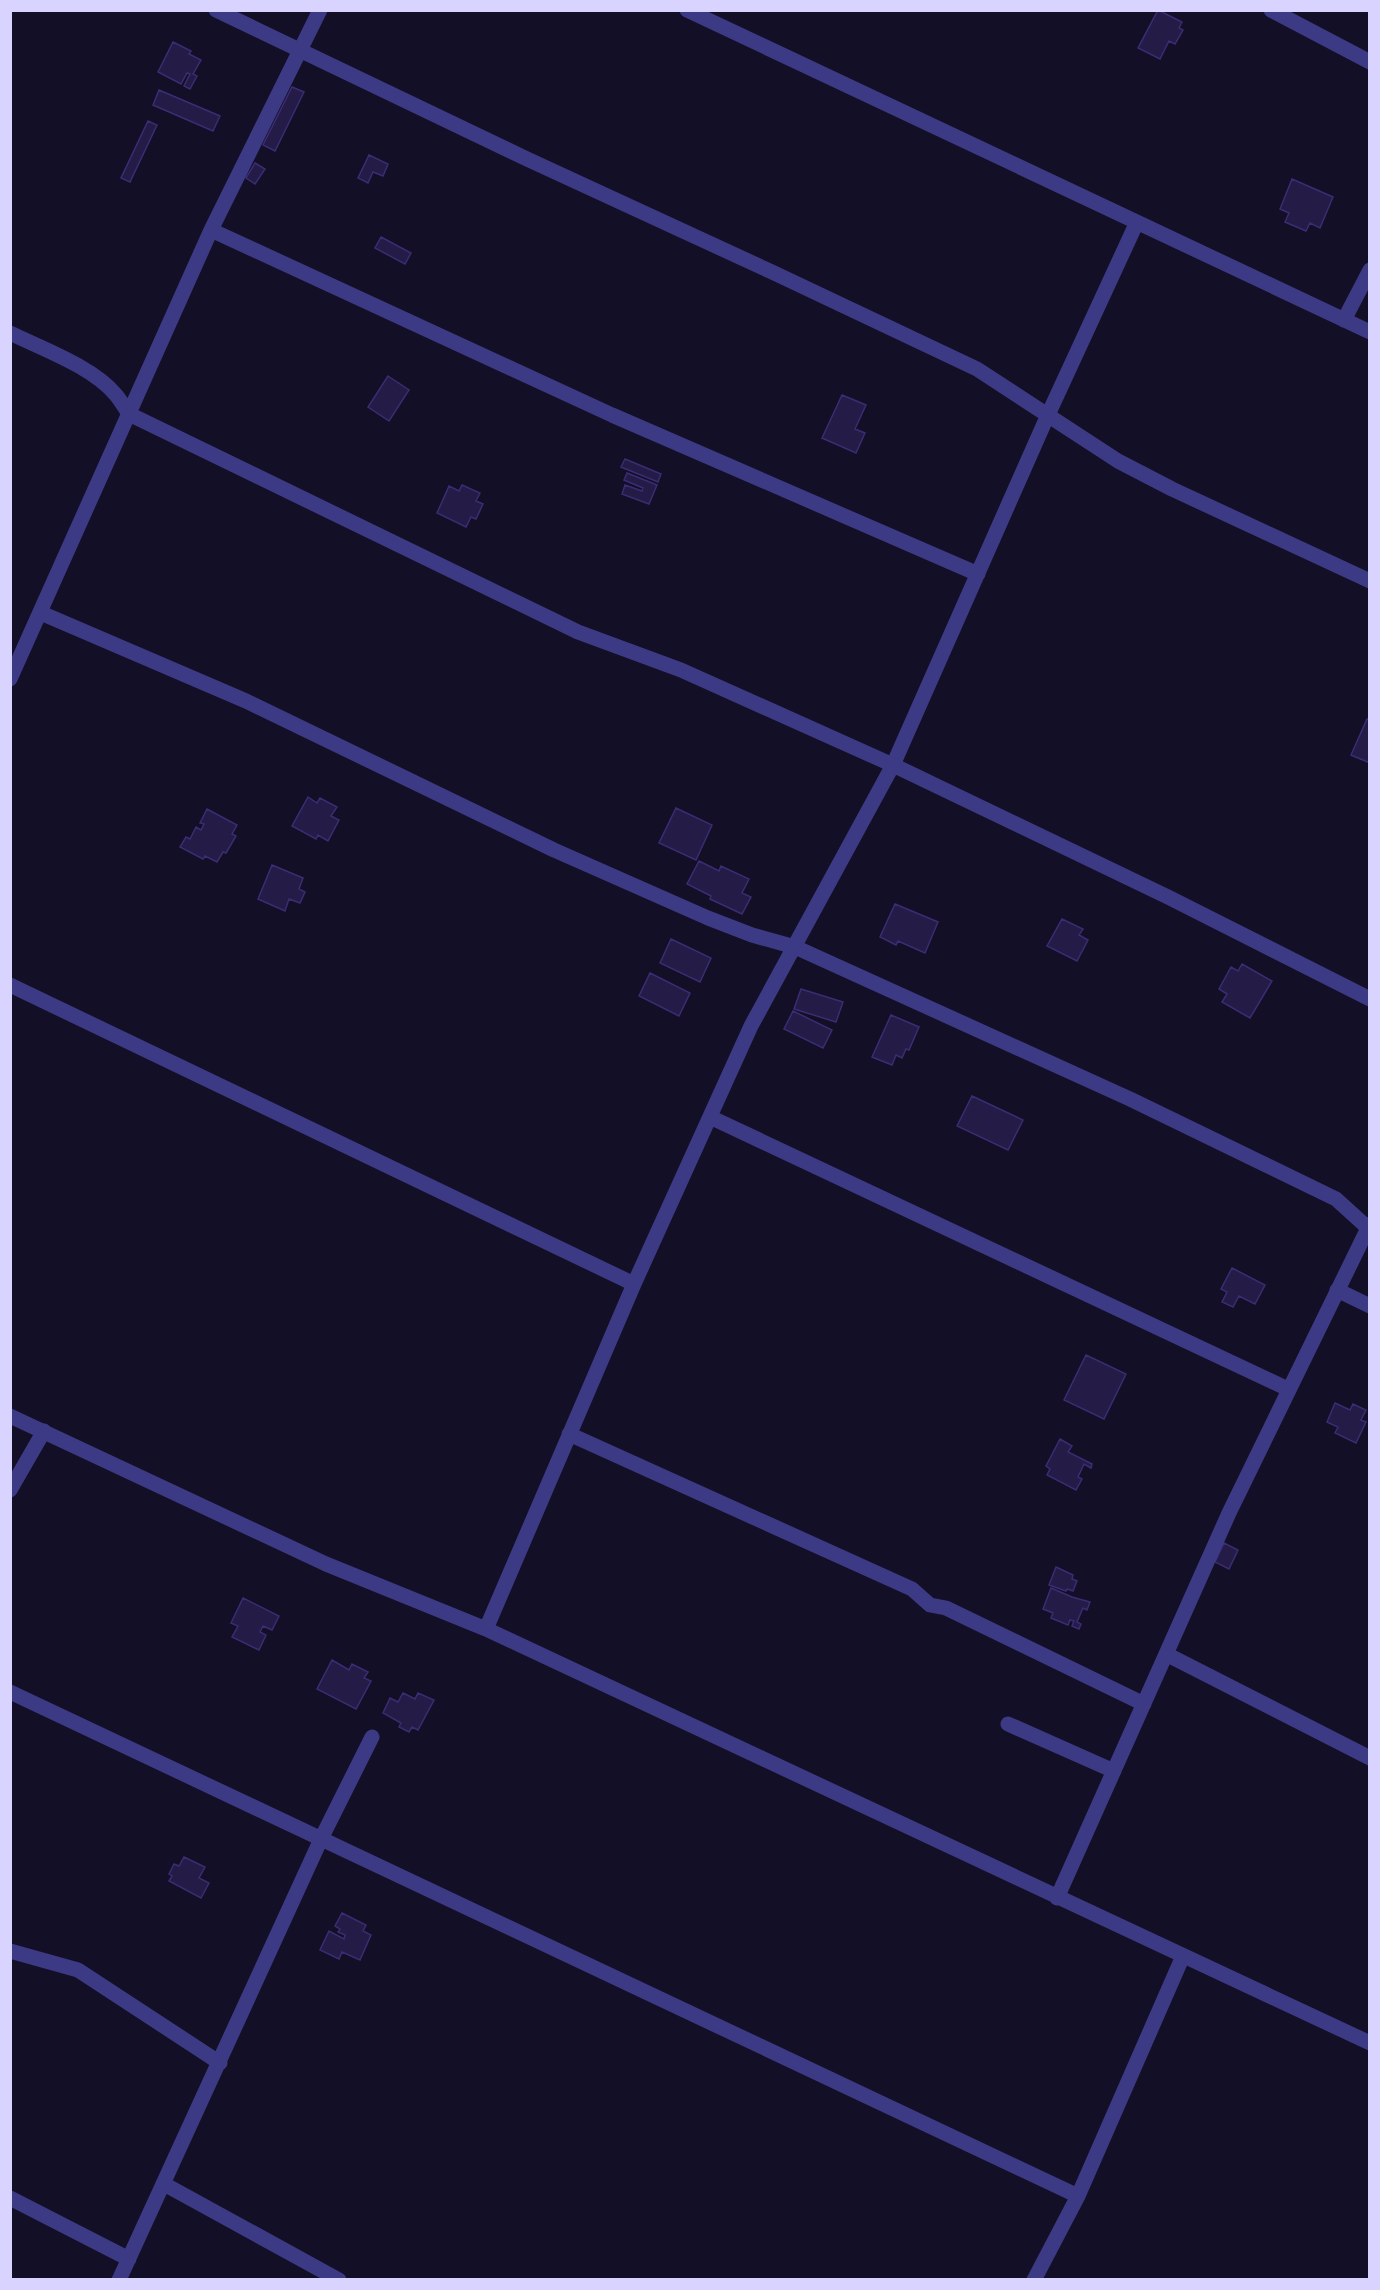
<svg xmlns="http://www.w3.org/2000/svg" width="1380" height="2290" font-family="Cabin,sans-serif">
	<style>
		.building { fill: #241b47; stroke: #3b2d73; stroke-width: 1.5 }
		.lines { fill: none; stroke-linecap: round; stroke-linejoin: round }
		.minor { stroke: #3d3a85; stroke-width: 15 }
	</style>
	<rect width="100%" height="100%" fill="#130f26"/>
	<!-- building -->
	<path class="building" d="M1158,10L1182,22L1179,28L1183,30L1175,44L1169,41L1160,59L1138,48Z
		M173,42L191,51L189,54L201,60L193,74L197,76L190,89L184,86L190,74L187,73L181,84L158,72Z
		M292,87L304,92L275,151L263,145Z
		M159,90L220,116L213,131L153,105Z
		M148,121L157,125L130,182L121,178Z
		M369,155L388,164L383,176L373,172L368,183L358,178Z
		M255,163L265,169L255,184L246,178Z
		M1292,179L1333,197L1320,228L1310,223L1306,231L1285,222L1289,213L1280,209Z
		M381,237L411,253L405,264L375,248Z
		M388,376L409,390L389,421L368,407Z
		M842,395L866,405L855,429L865,433L856,453L822,438Z
		M625,459L661,474L658,482L621,467Z
		M627,473L657,485L649,504L622,494L625,485L642,491L643,488L624,480Z
		M462,485L480,493L476,501L483,504L476,519L471,517L466,527L437,513L449,486L459,491Z
		M1367,719L1370,720V763L1351,755Z
		M308,797L317,803L320,798L337,807L331,816L339,820L328,841L318,835L316,839L292,826Z
		M676,808L712,825L696,860L659,843Z
		M207,809L237,825L232,834L236,836L226,853L223,852L217,862L205,856L203,859L180,847L186,837L190,839L196,827L201,830L204,824L200,823Z
		M699,861L719,871L721,866L749,879L742,893L751,897L742,914L710,899L711,896L687,884Z
		M272,865L303,878L299,889L305,892L300,903L289,899L285,911L258,899Z
		M895,904L938,922L925,953L898,941L896,945L880,937Z
		M1062,919L1083,929L1079,935L1088,940L1077,961L1047,946Z
		M671,939L711,958L700,982L660,963Z
		M1242,964L1272,981L1250,1018L1222,1002L1227,994L1219,989L1231,967L1238,971Z
		M650,973L690,993L679,1016L639,996Z
		M801,989L843,1002L836,1022L794,1009Z
		M793,1011L832,1030L823,1048L784,1029Z
		M891,1015L919,1027L909,1050L906,1049L902,1058L896,1055L892,1065L872,1057Z
		M972,1096L1023,1120L1008,1150L957,1126Z
		M1232,1268L1265,1285L1255,1304L1239,1296L1233,1307L1222,1302L1227,1292L1221,1289Z
		M1086,1355L1126,1374L1104,1419L1064,1400Z
		M1335,1403L1350,1410L1353,1404L1366,1410L1361,1420L1366,1422L1356,1443L1335,1433L1338,1427L1327,1422Z
		M1060,1439L1072,1446L1068,1452L1092,1464L1091,1468L1084,1464L1078,1477L1082,1479L1076,1490L1047,1475L1050,1469L1046,1466Z
		M1224,1543L1238,1550L1229,1569L1215,1562Z
		M1056,1567L1073,1575L1072,1579L1077,1581L1073,1591L1067,1589L1066,1591L1049,1585Z
		M1051,1588L1072,1597L1090,1602L1087,1610L1083,1608L1077,1622L1081,1624L1079,1629L1072,1626L1074,1621L1070,1620L1068,1625L1051,1618L1053,1613L1043,1609Z
		M243,1598L279,1616L272,1630L263,1626L260,1632L266,1635L259,1650L232,1637L238,1626L231,1623Z
		M332,1660L349,1670L352,1664L368,1672L364,1678L371,1681L356,1709L317,1689Z
		M403,1693L415,1699L418,1693L434,1700L418,1730L412,1727L409,1732L399,1727L401,1723L383,1713L390,1698L398,1702Z
		M184,1857L205,1867L199,1878L209,1883L201,1898L169,1881L172,1876L169,1874L174,1864L179,1866Z
		M342,1913L366,1925L363,1931L371,1935L360,1960L342,1952L339,1959L320,1950L329,1931L344,1939L345,1935L338,1932L340,1929L335,1926Z"/>
	<g class="lines">
		<!-- minor -->
		<path class="minor" d="M216,10L527,159L772,272L977,369L1118,461L1172,489L1370,581
			M687,10L1370,332
			M1271,10L1370,62
			M211,230L612,415L978,574
			M1344,320L1370,270
			M10,333C43,349 93,367 116,395C121,401 125,408 129,414L578,632L681,670L893,765L1168,897L1370,999
			M41,613L246,701L554,850L708,918L752,935L795,947L1130,1099L1336,1199L1368,1228
			M10,679L211,230L320,10
			M10,985L634,1284
			M710,1117L1288,1389
			M1337,1290L1370,1306
			M10,1416L326,1564L486,1629L1370,2043
			M569,1434L912,1589L930,1605L946,1608L1144,1704
			M10,1490L44,1431
			M486,1629L634,1284L751,1026L893,765L1047,417L1137,222
			M1166,1654L1370,1758
			M10,1692L1078,2196
			M1008,1724L1114,1771
			M1057,1898L1229,1513L1370,1224
			M10,1951L78,1970L220,2063
			M164,2184L339,2280
			M10,2198L129,2259
			M119,2280L321,1839L372,1737
			M1034,2280L1078,2196L1183,1956"/>
	</g>
	<!-- border -->
	<rect width="1380" height="2290" fill="none" stroke="#d9d4ff" stroke-width="24"/>
</svg>
